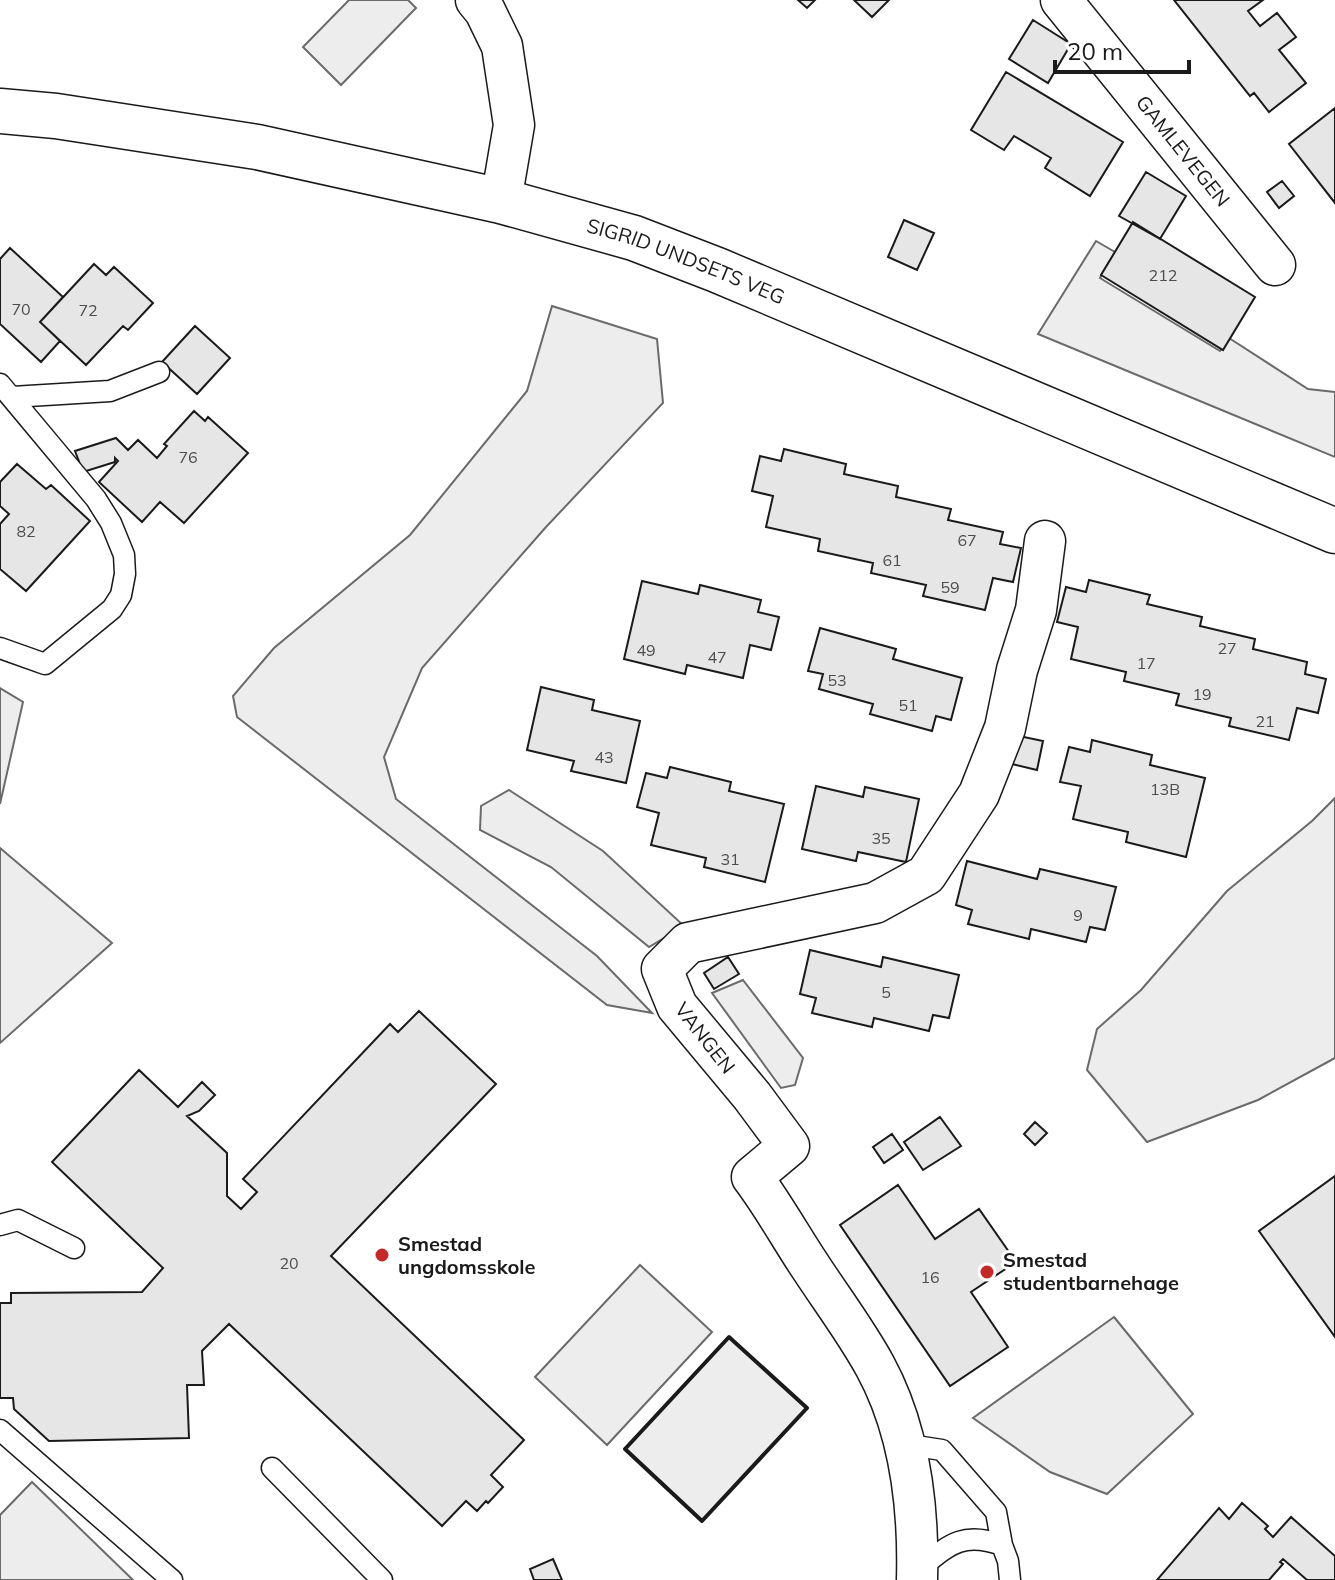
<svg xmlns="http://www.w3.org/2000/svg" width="1335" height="1580" font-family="Mulish,sans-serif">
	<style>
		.built { fill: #ededed; stroke: #6a6a6a; stroke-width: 2 }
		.building { fill: #e6e6e6; stroke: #1a1a1a; stroke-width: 2 }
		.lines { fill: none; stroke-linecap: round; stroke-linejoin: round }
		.service-casing { stroke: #1a1a1a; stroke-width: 23 }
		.minor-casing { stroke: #1a1a1a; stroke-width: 43 }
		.tertiary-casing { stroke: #1a1a1a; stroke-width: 47 }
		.service { stroke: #fff; stroke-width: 20 }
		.minor { stroke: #fff; stroke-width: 40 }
		.tertiary { stroke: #fff; stroke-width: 44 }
		.wall { stroke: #1a1a1a; stroke-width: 4 }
		.poi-dot { fill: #c62828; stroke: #fff; stroke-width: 3 }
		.labels { text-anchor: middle; stroke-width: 6; stroke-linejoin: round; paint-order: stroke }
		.number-label { font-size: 16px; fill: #4d4d4d }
		.street-label { font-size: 20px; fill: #1a1a1a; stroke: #fff }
		.poi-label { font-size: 20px; font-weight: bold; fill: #1a1a1a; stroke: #fff; text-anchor: start }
	</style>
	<rect width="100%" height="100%" fill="#fff"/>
	<!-- built -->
	<path class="built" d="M349,0H408L416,8L341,85L303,47Z
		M1096,241L1115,252L1100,278L1220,351L1229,338L1308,389L1335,392V457L1038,334Z
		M552,306L657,339L663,403L546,527L422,668L384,757L396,799L597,956L652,1013L607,1005L237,717L233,696L274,648L410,535L527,391Z
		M0,688L23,702L0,804Z
		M509,790L603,851L684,926L649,947L551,867L480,830L481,806Z
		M1335,798V1058L1258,1100L1147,1142L1087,1070L1097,1029L1141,990L1227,891L1312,821Z
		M0,848L112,943L0,1043Z
		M743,980L803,1058L795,1085L781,1088L712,993Z
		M640,1265L712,1332L607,1445L535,1377Z
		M1114,1317L1193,1414L1107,1494L1050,1472L973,1418Z
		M729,1337L807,1408L702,1521L625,1449Z
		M32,1482L133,1580H0V1515Z"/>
	<!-- building -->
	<path class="building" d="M798,0H815L807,8Z
		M854,0H889L872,17Z
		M1174,0H1263L1248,11L1260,26L1277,13L1296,37L1279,50L1306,83L1269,112L1254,93L1250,96Z
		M1033,20L1071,44L1048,83L1009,59Z
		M1006,72L1123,142L1090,196L1045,168L1051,158L1014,136L1004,150L971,130Z
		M1335,108V203L1289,144Z
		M1146,172L1186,196L1160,239L1119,216Z
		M1282,181L1294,196L1279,208L1267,192Z
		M904,220L934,233L917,270L888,257Z
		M1133,222L1255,297L1223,350L1101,275Z
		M10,248L63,297L40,322L60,341L41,362L0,324V259Z
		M94,264L106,275L114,267L153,303L128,330L123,326L86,365L40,322Z
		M195,326L230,358L197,394L162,362Z
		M194,411L205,421L208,417L248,453L184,523L160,502L142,522L99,482L118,461L115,458V462L83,472L75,451L116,438L128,450L138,440L157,458L167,446L164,444Z
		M784,449L846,464L844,474L898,486L896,497L951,509L948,520L1003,532L1000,544L1021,548L1013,582L993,578L985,610L923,596L926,585L871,573L873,563L818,551L820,539L766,527L773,496L752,491L760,456L781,461Z
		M17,464L46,489L51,485L90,521L26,591L0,569V524L9,514L0,506V482Z
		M1089,580L1150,595L1147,604L1202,617L1200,626L1255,639L1253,649L1307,662L1305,674L1326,679L1318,713L1297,708L1289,740L1229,726L1231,718L1176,705L1179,694L1124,681L1126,672L1071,659L1078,627L1057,622L1066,587L1086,592Z
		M642,581L698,594L700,585L761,600L758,612L779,617L771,650L750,645L743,678L687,665L685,674L624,659Z
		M820,628L896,649L893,659L962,678L951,720L936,716L932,731L870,714L873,704L819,689L823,674L808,671Z
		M541,687L594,700L592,710L640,721L626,783L571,771L574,761L527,750Z
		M1019,736L1043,741L1037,770L1012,764Z
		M1092,740L1152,755L1150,765L1205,778L1186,857L1126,842L1128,832L1073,819L1081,786L1060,782L1069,747L1090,752Z
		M670,767L731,782L729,791L784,804L765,882L704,867L706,858L651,845L659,813L637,807L646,773L667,778Z
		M816,786L863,797L865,787L919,799L906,862L858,852L856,861L802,849Z
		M967,861L1037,879L1040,869L1116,887L1105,930L1090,927L1086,942L1031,929L1029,939L968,924L972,910L956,905Z
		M810,950L881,967L883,957L959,975L949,1018L933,1015L929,1031L874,1018L872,1027L812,1013L816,998L800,994Z
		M728,957L739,974L714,989L704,973Z
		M419,1011L496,1084L331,1256L524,1440L491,1475L503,1487L488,1503L486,1501L477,1511L466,1501L442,1526L229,1324L202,1351L204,1385H187L189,1438L49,1441L14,1409L13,1398H0V1303H11V1293L142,1292L163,1268L52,1162L139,1070L178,1107L202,1082L215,1095L199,1111L187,1116L227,1153V1196L241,1209L257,1192L243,1179L390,1024L398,1032Z
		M940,1117L961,1146L923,1170L904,1142Z
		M1035,1122L1047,1133L1035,1145L1024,1134Z
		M892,1134L903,1150L884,1163L873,1147Z
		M1335,1176V1337L1259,1231Z
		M898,1185L935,1239L979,1209L1016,1262L971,1292L1008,1347L950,1386L840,1225Z
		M1242,1503L1268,1526L1265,1529L1273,1537L1291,1517L1335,1556V1580H1307L1283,1559L1280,1562L1283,1564L1269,1580H1157L1219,1508L1229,1519Z
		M553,1559L562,1580H534L530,1569Z"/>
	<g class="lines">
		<!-- service casing -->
		<g class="service-casing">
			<path id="service" d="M0,384L96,499L111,523L124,555L125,574L121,595L112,609L45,664L0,648
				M12,397L110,391L159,372
				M0,1225L18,1220L74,1248
				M0,1430L172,1580
				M903,1444L942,1450L996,1512L1002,1545
				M272,1468L382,1580
				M918,1570C949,1545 961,1531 1002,1545L1008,1561L1010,1580"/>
		</g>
		<!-- minor casing -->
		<g class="minor-casing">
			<g id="minor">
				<path d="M476,0L485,11L502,46L514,125L501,201"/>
				<path id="s1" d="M1061,0L1275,265"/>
				<path d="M917,1580C919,1509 910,1430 875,1366C857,1333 833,1301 812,1269C791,1238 774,1206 752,1177L789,1146L752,1096L677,1006L662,969L688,943L875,903L926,875L979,794L1005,728L1017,670L1036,610L1045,541"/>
			</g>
		</g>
		<!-- tertiary casing -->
		<g class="tertiary-casing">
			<g id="tertiary">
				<path id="s2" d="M0,111L56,116L257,147L501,201L634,238L717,270L1335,531"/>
			</g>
		</g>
		<!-- service -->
		<use href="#service" class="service"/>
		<!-- minor -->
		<use href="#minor" class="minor"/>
		<!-- tertiary -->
		<use href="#tertiary" class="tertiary"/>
		<!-- wall -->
		<path class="wall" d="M729,1337L807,1408L702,1521L625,1449Z"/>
	</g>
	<!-- markers -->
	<g class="poi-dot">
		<circle cx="382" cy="1255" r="8"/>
		<circle cx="987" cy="1272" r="8"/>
	</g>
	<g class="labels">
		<!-- number labels -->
		<g class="number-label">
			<text x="1163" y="281">212</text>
			<text x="21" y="315">70</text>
			<text x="88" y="316">72</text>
			<text x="188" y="463">76</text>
			<text x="26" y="537">82</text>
			<text x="967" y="546">67</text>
			<text x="892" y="566">61</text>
			<text x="950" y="593">59</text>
			<text x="1227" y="654">27</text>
			<text x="646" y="656">49</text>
			<text x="717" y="663">47</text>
			<text x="1146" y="669">17</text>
			<text x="837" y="686">53</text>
			<text x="1202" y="700">19</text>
			<text x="908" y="711">51</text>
			<text x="1265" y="727">21</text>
			<text x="604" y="763">43</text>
			<text x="1165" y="795">13B</text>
			<text x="881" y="844">35</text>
			<text x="730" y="865">31</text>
			<text x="1078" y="921">9</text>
			<text x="886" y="998">5</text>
			<text x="289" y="1269">20</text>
			<text x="930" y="1283">16</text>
		</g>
		<!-- street labels -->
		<g class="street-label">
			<text dy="7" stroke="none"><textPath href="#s1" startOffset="194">GAMLEVEGEN</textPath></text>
			<text dy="7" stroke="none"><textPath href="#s2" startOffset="704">SIGRID UNDSETS VEG</textPath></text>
			<text transform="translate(705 1038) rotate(52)" y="7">VANGEN</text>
		</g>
		<!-- poi labels -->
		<g class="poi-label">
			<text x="398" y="1251">Smestad<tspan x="398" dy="23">ungdomsskole</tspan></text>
			<text x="1003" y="1267">Smestad<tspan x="1003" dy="23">studentbarnehage</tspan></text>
		</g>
	</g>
	<!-- scale -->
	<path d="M1055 60v12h134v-12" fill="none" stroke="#1a1a1a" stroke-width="4"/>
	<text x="1067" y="60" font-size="24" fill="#1a1a1a" stroke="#ffffff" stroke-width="6" paint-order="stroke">20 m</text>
</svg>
